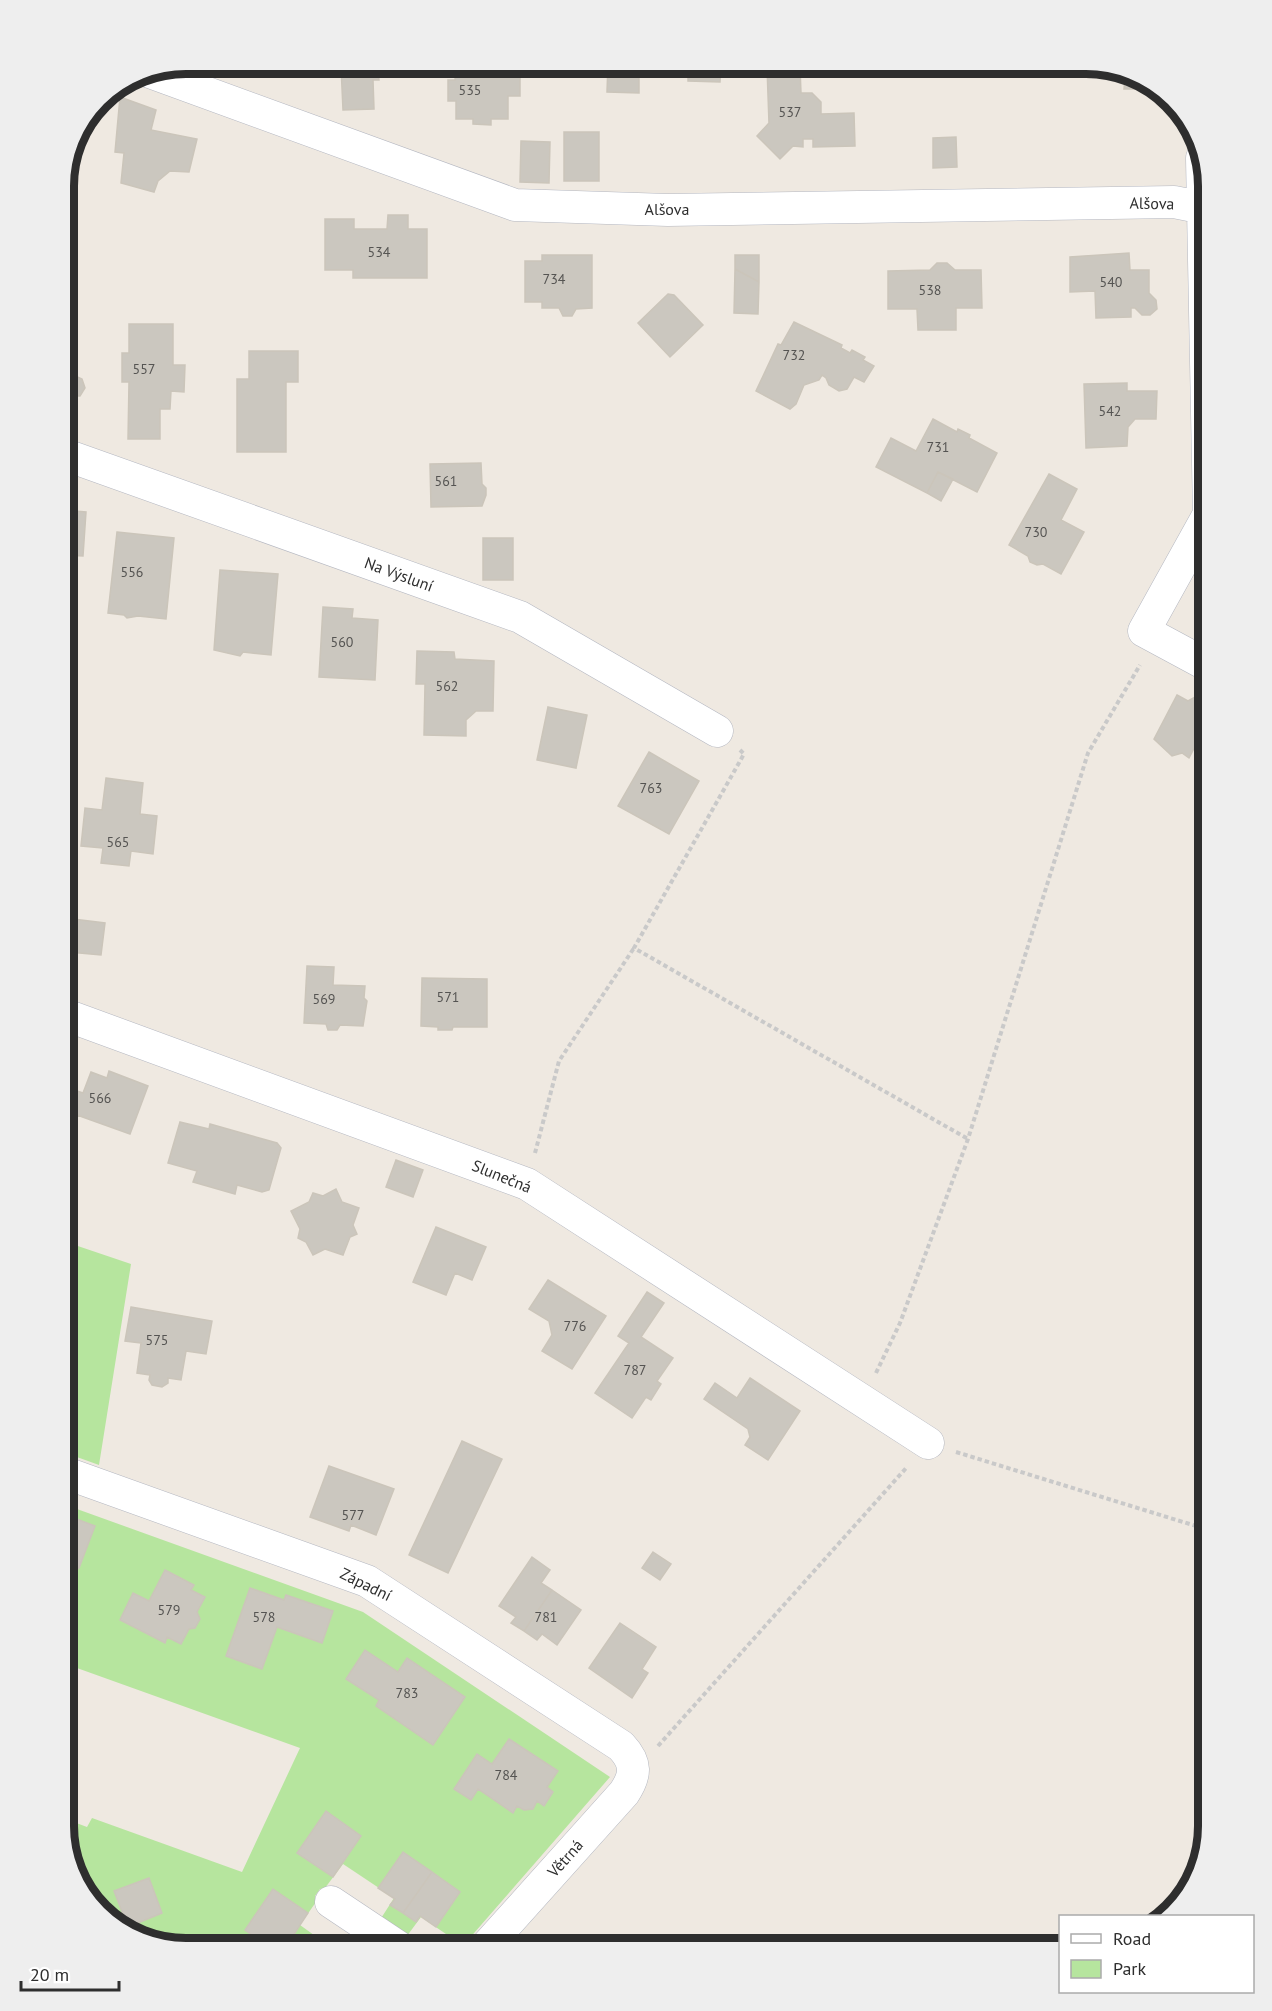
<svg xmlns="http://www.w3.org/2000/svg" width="1272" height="2011" font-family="'PT Sans',sans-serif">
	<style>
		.green { fill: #b6e59e }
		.building { fill: #cbc7bf; stroke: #cbc5ba; stroke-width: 1.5 }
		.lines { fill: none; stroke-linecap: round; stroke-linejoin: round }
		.minor-casing { stroke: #b4b7c1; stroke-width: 33 }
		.path { stroke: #c9c9c9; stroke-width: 4; stroke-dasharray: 4.5 3; stroke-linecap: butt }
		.minor { stroke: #fff; stroke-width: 32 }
		.labels { text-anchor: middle; stroke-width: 6; stroke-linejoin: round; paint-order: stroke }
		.number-label { font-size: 14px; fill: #555452 }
		.street-label { font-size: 16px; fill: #2e2e2e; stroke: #fff }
		.rim { fill: none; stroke: #2e2e2e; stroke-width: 8 }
	</style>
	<rect width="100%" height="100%" fill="#efe9e1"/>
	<!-- green -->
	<path class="green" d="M63,1241L131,1264L99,1465L63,1452Z
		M63,1504L363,1612L610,1777L461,1948H436L446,1934L421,1917L404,1940L378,1923L394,1898L343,1864L325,1888L320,1889L315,1896L316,1902L300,1925L332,1948H178L118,1927L76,1880L63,1818L87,1827L92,1818L242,1872L300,1748L63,1663Z"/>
	<!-- building -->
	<path class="building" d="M333,63H378L379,80H373L374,109L343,110L341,66H333Z
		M608,63H721L720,82L688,81V66L640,65L642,77L639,76V93L607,92Z
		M1080,63H1094L1155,84L1158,89H1124L1125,79L1115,73H1080Z
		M456,64L520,65V96H508V119H491V125L473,124V119H456V101H448V80H455Z
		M767,67H800L801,93H812L821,102V114L854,113L855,146L813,147V139H803V147L793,146L780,159L757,136L769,123Z
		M120,97L156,110L151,130L197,139L189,172L170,171L158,181L154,192L121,183L124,153L115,152Z
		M564,132H599V181H564Z
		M956,137L957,167L933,168V138Z
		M521,141L550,142L549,183L520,182Z
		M388,215H408V229H427V278H353V270H325V219H354V229H387Z
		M1129,253L1130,270H1149V293L1156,300L1157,309L1150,315H1142L1135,308H1131V317L1096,318L1095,291L1070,292V257Z
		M542,255H592V308L576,309L572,316H563L559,308H542V302H525V261H542Z
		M735,255H759V282L735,269Z
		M937,263H947L955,270H981L982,308H956V330H918L917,309H888V271L930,270Z
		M735,269L759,282L758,314L734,313Z
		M668,294L674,295L703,325L670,357L638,323Z
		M74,302L73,337L63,336V303Z
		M794,322L842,345L841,348L850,353L852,350L865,357L863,360L874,366L864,382L854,377L847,389L839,391L829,385L826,378L822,375L819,380L804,385L796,404L790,409L756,391L778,344L781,345Z
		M129,324H173V365H185L184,392L171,391L170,409H160V439H128L129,382H122V353H129Z
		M249,351H298V382H286V452H237V379H249Z
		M63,355H68L75,363L73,375L82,379L85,388L80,396H72L67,410L63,408Z
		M1127,383V391H1157L1156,419H1135L1128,427L1127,446L1086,448L1084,384Z
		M933,419L957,432L958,429L970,435L969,438L997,453L977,492L938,472L927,493L876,467L891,438L916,451Z
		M481,463L482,484L486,488V495L482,506L431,507L430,464Z
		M938,472L953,479L941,501L927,493Z
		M1049,474L1077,489L1061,520L1084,532L1061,574L1043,564L1037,565L1030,562L1028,556L1009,545Z
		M63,510L86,512L83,556L63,555Z
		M117,532L174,538L166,619L138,616L127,618L124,615L108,613Z
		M483,538H513V580H483Z
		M220,570L278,574L271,655L243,652L240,656L214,650Z
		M323,607L353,609L352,618L378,620L375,680L319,677Z
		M417,651L454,652L455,659L494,661L493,711H476L466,720V736L424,735L425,684H416Z
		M1177,695L1188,701L1195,697L1201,700L1202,708L1209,712V720L1189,758L1182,753L1172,756L1154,739Z
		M548,707L587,715L576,768L537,760Z
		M649,752L699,781L669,834L618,806Z
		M106,778L143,783L140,814L157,816L153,854L131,851L129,866L101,863L103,848L81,846L85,808L102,810Z
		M73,919L105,923L101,955L69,952Z
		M307,966L334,967L333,985L365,986L364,998L367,1001L363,1026L340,1025L337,1030H328L326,1024L304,1023Z
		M422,978L487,979V1027H453L452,1030H438V1027L421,1026Z
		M109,1071L148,1086L130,1134L77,1115L74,1124L63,1120V1102L68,1088L83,1093L91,1072L107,1078Z
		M180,1122L209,1129L210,1124L277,1143L281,1148L269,1190L262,1192L237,1185L235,1194L193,1182L197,1171L168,1163Z
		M396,1160L423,1170L413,1197L386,1187Z
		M336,1189L342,1202L359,1208L353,1225L357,1234L350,1237L343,1255L325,1249L313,1255L306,1242L298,1238L300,1229L291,1211L309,1202L313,1193L323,1196Z
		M436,1227L486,1247L472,1280L455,1273L446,1295L413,1282Z
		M548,1280L606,1316L572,1369L542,1351L552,1335L549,1321L529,1309Z
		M647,1292L664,1303L641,1337L673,1358L657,1381L661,1384L651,1400L646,1397L632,1418L595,1393L629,1343L618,1336Z
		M131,1307L212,1321L206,1354L186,1351L181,1380L168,1378V1383L162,1387L152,1385L149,1380L150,1375L137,1373L141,1343L125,1341Z
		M750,1378L800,1411L768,1460L745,1445L750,1437L748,1429L704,1399L715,1383L737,1398Z
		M462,1441L502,1459L448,1573L409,1555Z
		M329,1466L394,1489L376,1535L351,1525L349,1531L310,1517Z
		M63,1514L95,1526L79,1568L73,1571L65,1592Z
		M653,1552L671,1564L660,1580L642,1568Z
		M532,1557L550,1570L541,1583L552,1590L524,1631L511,1623L516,1617L499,1606Z
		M165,1570L194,1585L191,1590L205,1597L197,1612L200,1619L195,1628L189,1629L181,1644L167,1637L165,1643L120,1620L133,1593L149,1601Z
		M250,1588L284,1600L286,1595L333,1611L322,1643L277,1627L262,1669L226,1656Z
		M552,1590L581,1610L557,1645L542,1634L537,1640L524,1631Z
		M620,1623L656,1647L642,1669L648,1673L632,1698L589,1668Z
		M365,1650L398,1672L407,1658L465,1697L433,1745L376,1706L379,1700L346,1679Z
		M509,1739L558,1771L547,1787L553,1792L544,1806L537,1801L533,1809L524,1810L517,1806L513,1813L478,1789L471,1800L454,1789L477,1754L492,1764Z
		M326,1811L361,1836L333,1877L297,1853Z
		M63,1823L77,1828L69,1851L63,1825Z
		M403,1852L432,1872L403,1913L390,1905L395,1899L378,1888Z
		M432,1872L460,1892L436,1927L420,1916L416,1922L403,1913Z
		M149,1878L162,1913L128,1927L114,1891Z
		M273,1889L308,1913L285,1948H270L245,1930Z"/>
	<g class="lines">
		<!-- minor casing -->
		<g class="minor-casing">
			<path id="minor" d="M147,71L515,205L668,210L1174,202L1209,209
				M1202,158L1209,514L1144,631L1209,666
				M63,454L520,617L717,731
				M63,1014L527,1184L928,1443
				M63,1472L367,1581L621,1746C637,1763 636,1775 624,1793L485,1948
				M331,1902L400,1948"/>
		</g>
		<!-- path -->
		<path class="path" d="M740,750L744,754L634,948L968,1139
			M535,1153L559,1061L634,948
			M876,1373L900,1323L968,1139L1088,753L1140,665
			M956,1452L1209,1530
			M658,1746L907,1467"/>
		<!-- minor -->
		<use href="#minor" class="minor"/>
	</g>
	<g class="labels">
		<!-- number labels -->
		<g class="number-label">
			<text x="470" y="95">535</text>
			<text x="790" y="117">537</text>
			<text x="379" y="257">534</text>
			<text x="554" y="284">734</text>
			<text x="1111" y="287">540</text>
			<text x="930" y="295">538</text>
			<text x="794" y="360">732</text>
			<text x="144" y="374">557</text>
			<text x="1110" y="416">542</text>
			<text x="938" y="452">731</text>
			<text x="446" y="486">561</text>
			<text x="1036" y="537">730</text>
			<text x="132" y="577">556</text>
			<text x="342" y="647">560</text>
			<text x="447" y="691">562</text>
			<text x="651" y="793">763</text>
			<text x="118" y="847">565</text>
			<text x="448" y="1002">571</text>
			<text x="324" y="1004">569</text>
			<text x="100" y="1103">566</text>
			<text x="575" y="1331">776</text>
			<text x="157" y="1345">575</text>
			<text x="635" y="1375">787</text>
			<text x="353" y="1520">577</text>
			<text x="169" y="1615">579</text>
			<text x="264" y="1622">578</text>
			<text x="546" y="1622">781</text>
			<text x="407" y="1698">783</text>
			<text x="506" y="1780">784</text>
		</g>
		<!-- street labels -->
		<g class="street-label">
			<text transform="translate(1152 203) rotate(1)" y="6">Alšova</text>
			<text x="667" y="215">Alšova</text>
			<text transform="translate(399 574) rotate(20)" y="6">Na Výsluní</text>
			<text transform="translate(502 1176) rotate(22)" y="6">Slunečná</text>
			<text transform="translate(366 1584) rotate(26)" y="6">Západní</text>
			<text transform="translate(565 1858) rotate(-48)" y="6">Větrná</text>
		</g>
	</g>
	<!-- crop -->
	<path d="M0 0H1272V2011H0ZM186 74H1086A112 112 0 0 1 1198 186V1826A112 112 0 0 1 1086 1938H186A112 112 0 0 1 74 1826V186A112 112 0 0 1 186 74Z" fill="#eee" fill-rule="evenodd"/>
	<path class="rim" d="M186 74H1086A112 112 0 0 1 1198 186V1826A112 112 0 0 1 1086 1938H186A112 112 0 0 1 74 1826V186A112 112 0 0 1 186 74Z"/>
	<!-- legend -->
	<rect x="1059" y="1915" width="195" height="78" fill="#ffffff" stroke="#ababab" stroke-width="1.5"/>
	<rect x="1071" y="1934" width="30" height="9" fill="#ffffff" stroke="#ababab" stroke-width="1.5"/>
	<text x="1113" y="1945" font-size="18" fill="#2e2e2e">Road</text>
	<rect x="1071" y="1960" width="30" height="18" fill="#b6e59e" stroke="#ababab" stroke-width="1.5"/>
	<text x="1113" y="1975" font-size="18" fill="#2e2e2e">Park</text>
	<!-- scale -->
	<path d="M21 1981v9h98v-9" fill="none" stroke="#2e2e2e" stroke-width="3"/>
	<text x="30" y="1981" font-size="18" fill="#2e2e2e" stroke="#ffffff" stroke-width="4.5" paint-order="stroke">20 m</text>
</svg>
